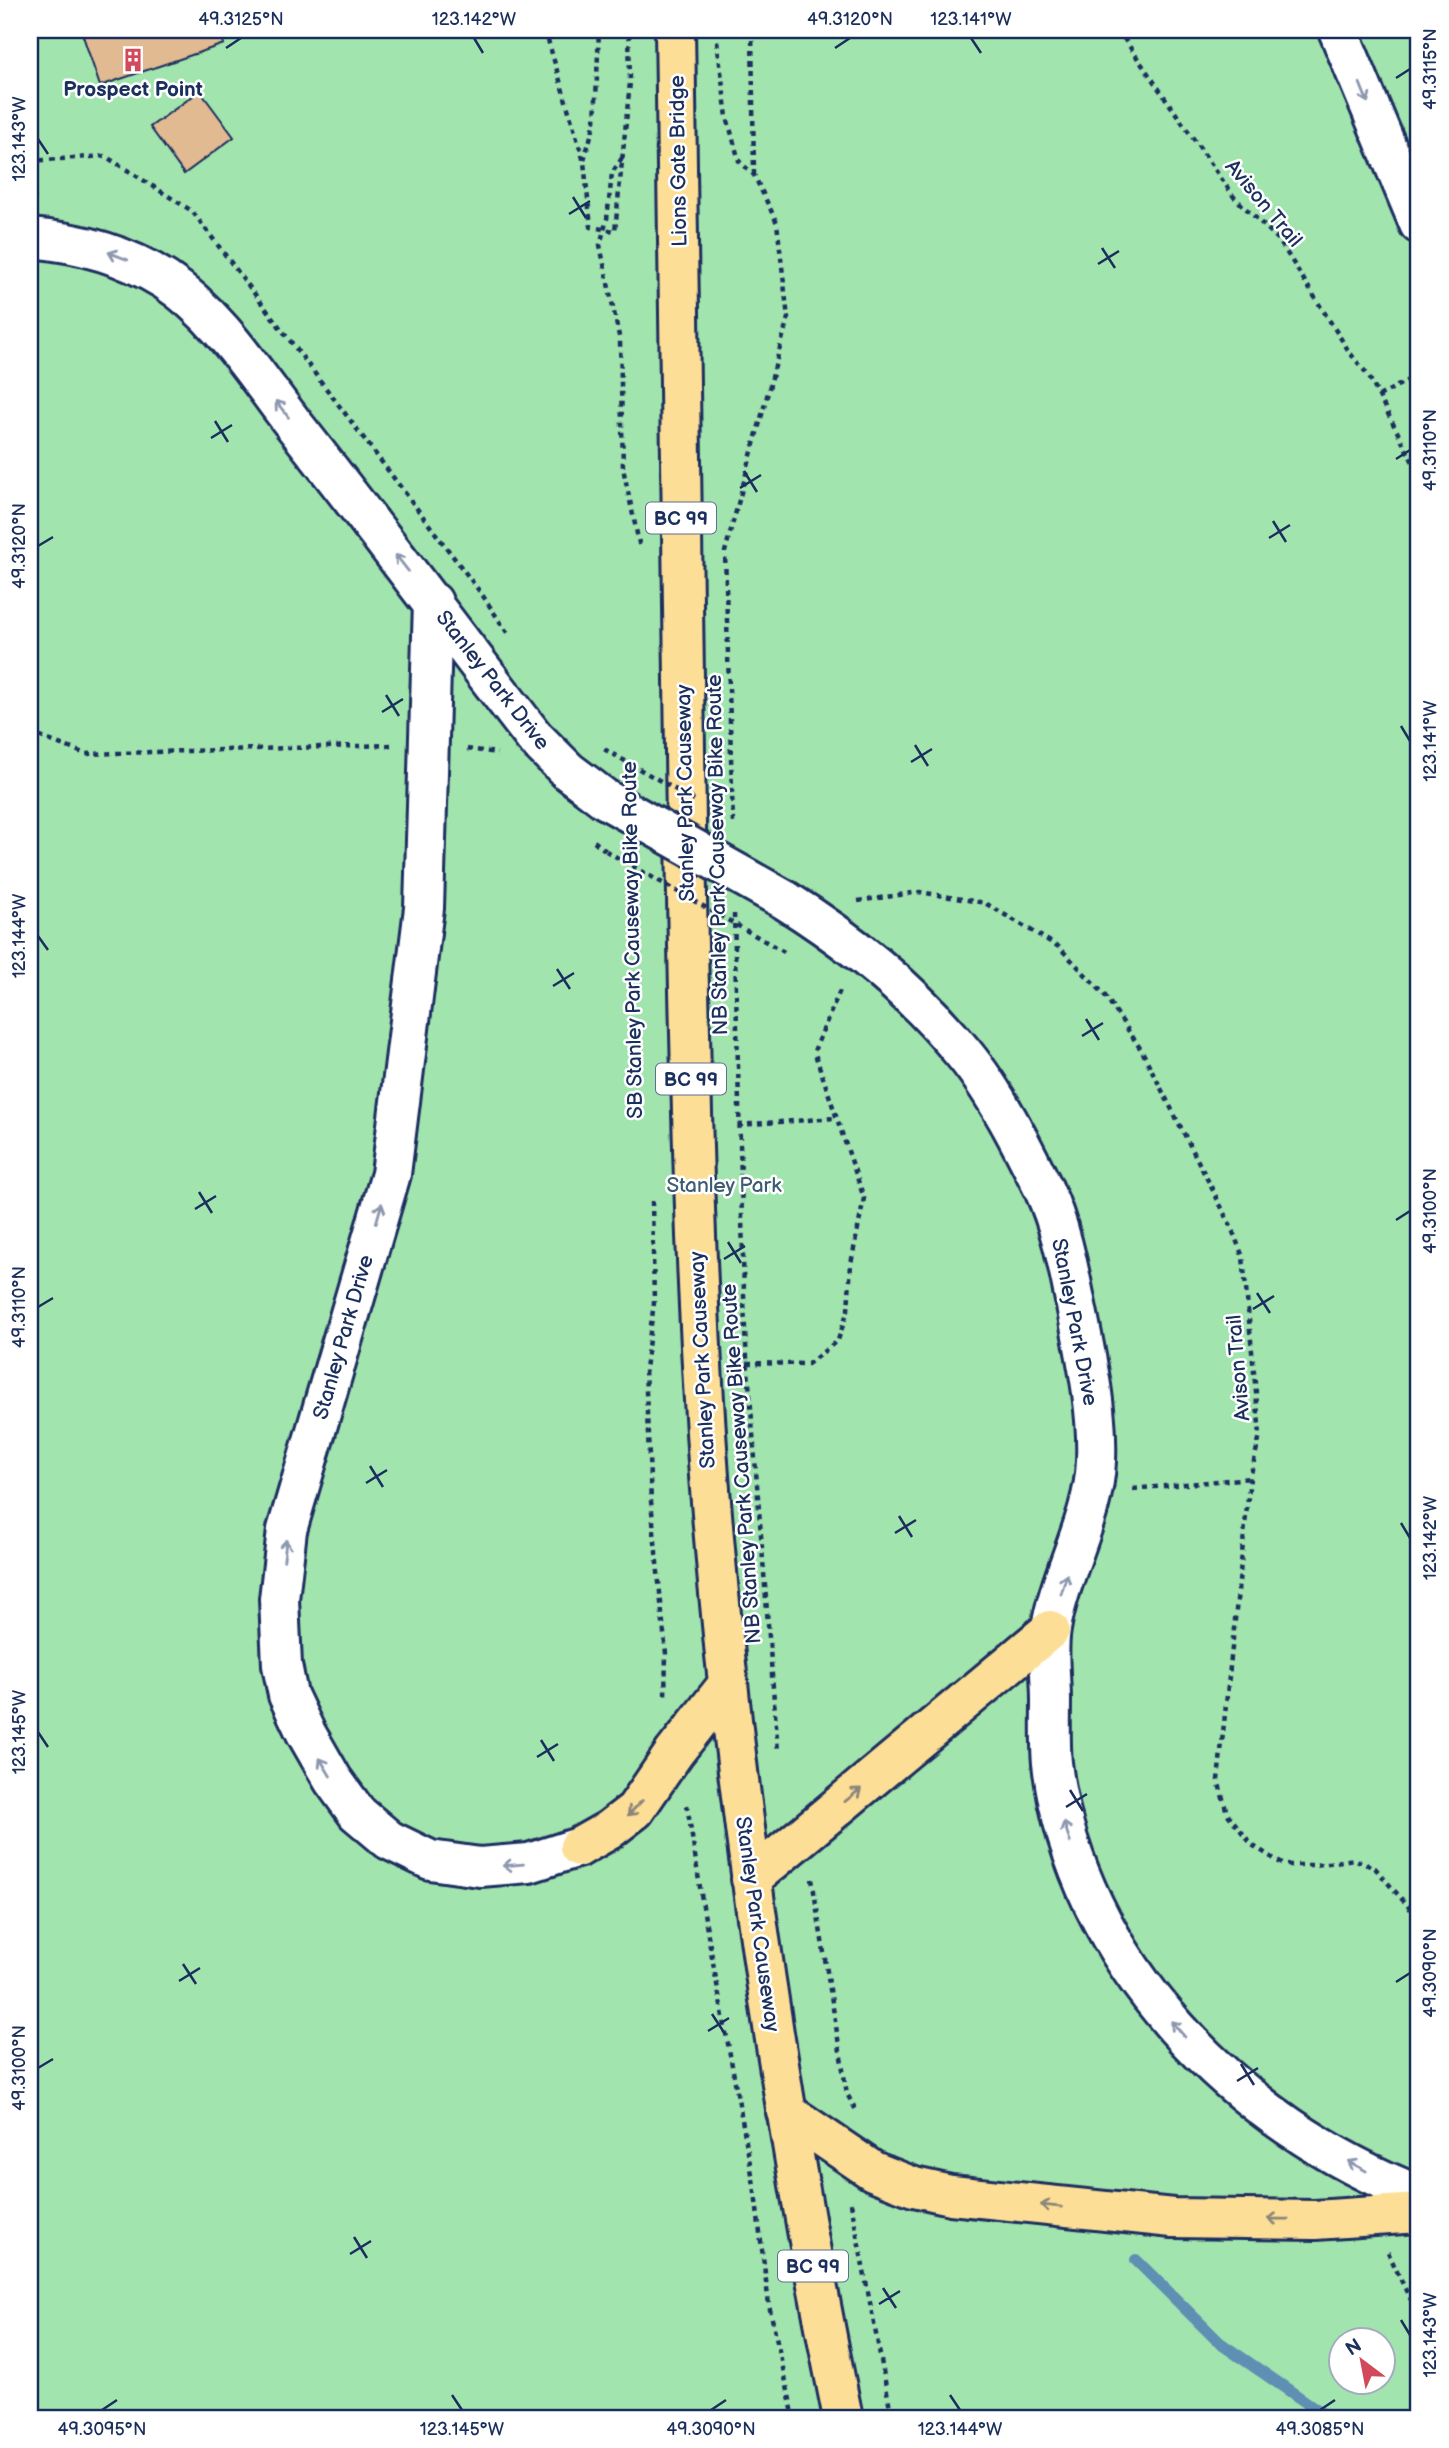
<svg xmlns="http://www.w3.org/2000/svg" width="1449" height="2448" font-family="'Balsamiq Sans',sans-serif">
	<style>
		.green { fill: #a2e4ae; stroke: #5e8a86; stroke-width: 2; fill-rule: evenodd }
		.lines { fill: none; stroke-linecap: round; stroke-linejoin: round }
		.stream { stroke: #5e8fb3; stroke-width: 12 }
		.building { fill: #e1ba91; stroke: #1b2f5e; stroke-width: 2 }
		.minor-casing { stroke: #1b2f5e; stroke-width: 44 }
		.highway-casing { stroke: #1b2f5e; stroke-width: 44 }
		.path { stroke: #1b2f5e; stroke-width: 4.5; stroke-dasharray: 5 5; stroke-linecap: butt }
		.minor { stroke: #fff; stroke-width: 38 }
		.highway { stroke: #fdde96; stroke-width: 38 }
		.minor-bridge-casing { stroke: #1b2f5e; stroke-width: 44; stroke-linecap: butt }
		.path-bridge { stroke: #1b2f5e; stroke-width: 4.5; stroke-dasharray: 5 5; stroke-linecap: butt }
		.minor-bridge { stroke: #fff; stroke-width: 38 }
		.oneway { stroke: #8d97ae }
		.oneway2 { stroke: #8c867a }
		.ticks { fill: none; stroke: #1b2f5e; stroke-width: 2.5 }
		.labels { text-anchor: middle; stroke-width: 5; stroke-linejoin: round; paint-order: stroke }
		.shield { fill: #fff; stroke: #5f6d8e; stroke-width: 2 }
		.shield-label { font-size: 19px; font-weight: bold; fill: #1b2f5e }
		.poi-label { font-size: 21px; font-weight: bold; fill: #1b2f5e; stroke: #fff }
		.street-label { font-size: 21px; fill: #1b2f5e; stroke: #fff }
		.park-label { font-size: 21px; fill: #3d5c72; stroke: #fff }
		.neatline { fill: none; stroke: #1b2f5e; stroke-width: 2.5 }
		.ticks-label { font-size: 18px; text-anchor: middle; fill: #1b2f5e }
	</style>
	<rect width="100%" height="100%" fill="#f6eade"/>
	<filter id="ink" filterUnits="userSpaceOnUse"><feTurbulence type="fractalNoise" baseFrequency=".0143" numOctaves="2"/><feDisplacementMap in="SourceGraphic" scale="14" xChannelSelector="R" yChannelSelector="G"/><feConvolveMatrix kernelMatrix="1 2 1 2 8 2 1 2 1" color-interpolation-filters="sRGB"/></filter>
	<g filter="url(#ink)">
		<!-- green -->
		<path class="green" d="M30,30H1419V2418H30ZM1340,2340H1382V2382H1340Z"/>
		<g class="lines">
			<!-- stream -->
			<path class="stream" d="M1136,2260L1220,2343L1329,2418"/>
		</g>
		<!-- building -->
		<path class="building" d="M81,30H220L224,44L100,86Z
			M200,91L234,137L184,174L150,127Z"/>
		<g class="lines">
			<!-- minor casing -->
			<g class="minor-casing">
				<path id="minor" d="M1338,30L1419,224
					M30,238C78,242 124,254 165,280C219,315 256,376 295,426C376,528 454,634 534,737L568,771L605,799
					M433,602L424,908L391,1174L287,1530L279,1599L282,1665L288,1695L306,1733L333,1780L357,1813L389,1840L430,1860L480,1867L529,1863L579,1847
					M785,900C852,942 914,992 964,1054C995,1091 1023,1147 1044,1190C1063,1231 1070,1277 1079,1320C1088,1366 1098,1414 1096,1461C1094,1519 1060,1572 1051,1629C1047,1651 1051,1677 1051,1700C1051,1721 1050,1743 1052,1763C1075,1962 1239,2126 1419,2195"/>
			</g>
			<!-- highway casing -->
			<g class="highway-casing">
				<path id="highway" d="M675,30C680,319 682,608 687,898C691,1091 695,1283 709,1476C733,1793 780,2107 843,2418
					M579,1847L609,1830L635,1810L674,1753L728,1684
					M751,1879L1050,1630
					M786,2112L873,2171L914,2187L951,2195L1173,2218L1315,2220L1419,2213"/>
			</g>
			<!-- path -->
			<path class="path" d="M545,30L584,162L591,227L615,231L630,82L629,30
				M752,30L754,175
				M1118,30L1234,197L1278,239L1350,353L1368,375L1419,474
				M717,41L727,117L739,161L754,175L777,223L788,318L725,552L733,825
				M622,158L612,173L607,219L600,245L620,341L623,468L640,548
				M584,160L595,122L599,30
				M30,161L105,156L192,211L483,596L510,637
				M34,200V160
				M30,301L31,277
				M1379,396L1419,374
				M30,733L86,754L392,745
				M467,749L497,753
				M594,841L606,851
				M858,901L920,892L985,903L1059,947L1104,994L1142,1051L1229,1222L1243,1257L1260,1435L1250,1478L1218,1780L1227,1813L1252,1845L1284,1865H1316L1354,1859L1375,1868L1419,1919
				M734,914L745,1332L778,1751
				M738,1125L835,1118
				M652,1201L654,1303L645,1369L651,1501L666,1654L665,1698
				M747,1363L808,1364L838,1340L848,1310L851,1264L864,1198L814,1051L841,988
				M1133,1489L1250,1478
				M687,1805L705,1919L754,2185L769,2305L794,2418
				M812,1879L847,2094L856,2110
				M851,2203L892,2418
				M1388,2252L1409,2297L1419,2308"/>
			<!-- minor -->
			<use href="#minor" class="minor"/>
			<!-- highway -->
			<use href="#highway" class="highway"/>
			<!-- minor-bridge casing -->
			<g class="minor-bridge-casing">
				<path id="minor-bridge" d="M605,799L785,900"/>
			</g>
			<!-- path-bridge -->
			<path class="path-bridge" d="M604,749L694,800
				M606,851L786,953"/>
			<!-- minor-bridge -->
			<use href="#minor-bridge" class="minor-bridge"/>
		</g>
		<!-- one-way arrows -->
		<defs><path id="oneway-shaft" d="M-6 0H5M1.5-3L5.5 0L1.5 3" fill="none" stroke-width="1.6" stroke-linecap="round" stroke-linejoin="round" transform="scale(1.75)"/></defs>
		<g class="oneway">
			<use href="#oneway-shaft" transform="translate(1364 93) rotate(68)"/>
			<use href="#oneway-shaft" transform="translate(118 256) rotate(-159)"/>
			<use href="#oneway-shaft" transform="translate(282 409) rotate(-128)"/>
			<use href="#oneway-shaft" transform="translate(402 563) rotate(-128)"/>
			<use href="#oneway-shaft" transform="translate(379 1213) rotate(-74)"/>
			<use href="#oneway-shaft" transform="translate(285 1550) rotate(-83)"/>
			<use href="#oneway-shaft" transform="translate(1064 1584) rotate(-73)"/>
			<use href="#oneway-shaft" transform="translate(325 1767) rotate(-121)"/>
			<use href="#oneway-shaft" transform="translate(1067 1832) rotate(-108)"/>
			<use href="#oneway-shaft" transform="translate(513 1865) rotate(175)"/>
			<use href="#oneway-shaft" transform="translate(1178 2029) rotate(-131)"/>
			<use href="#oneway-shaft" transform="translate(1357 2166) rotate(-151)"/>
		</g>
		<g class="oneway2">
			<use href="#oneway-shaft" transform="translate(853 1795) rotate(-39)"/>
			<use href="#oneway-shaft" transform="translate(635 1808) rotate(134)"/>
			<use href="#oneway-shaft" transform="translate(1051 2206) rotate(-174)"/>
			<use href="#oneway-shaft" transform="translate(1278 2219) rotate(-179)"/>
		</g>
	</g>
	<!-- ticks -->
	<path class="ticks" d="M474,38L483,53M971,38L981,53M226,48L241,38M835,48L850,38M1396,78L1410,69M38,139L48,154M573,197L586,218M569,214L590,201M1102,248L1115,268M1098,264L1119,251M215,421L228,442M211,438L232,425M1396,459L1410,450M744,471L757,492M740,488L761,475M1273,521L1286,542M1269,538L1290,525M38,546L53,537M386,695L399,716M382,712L403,699M1401,726L1410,741M915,745L928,766M911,762L932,749M38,936L48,950M557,969L570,989M553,986L574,973M1086,1019L1099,1040M1082,1036L1103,1023M199,1192L212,1213M195,1209L216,1196M1396,1220L1410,1211M728,1242L741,1263M724,1259L745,1246M1257,1293L1270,1313M38,1307L53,1298M1253,1309L1274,1296M370,1466L383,1487M366,1483L387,1470M899,1516L912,1537M1401,1523L1410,1538M895,1533L916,1520M38,1732L48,1747M541,1740L554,1761M537,1757L558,1744M1070,1790L1083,1811M1066,1807L1087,1794M183,1964L196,1984M179,1981L200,1968M1396,1982L1410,1973M712,2014L725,2034M708,2031L729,2018M1241,2064L1254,2085M38,2068L53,2059M1237,2081L1258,2068M354,2237L367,2258M350,2254L371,2241M883,2288L896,2308M879,2304L900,2291M1401,2320L1410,2335M452,2395L462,2410M950,2395L960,2410M102,2410L117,2400M711,2410L726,2400M1320,2410L1335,2400"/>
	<!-- icons -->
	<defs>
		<g id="building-bare" transform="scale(1.89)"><path d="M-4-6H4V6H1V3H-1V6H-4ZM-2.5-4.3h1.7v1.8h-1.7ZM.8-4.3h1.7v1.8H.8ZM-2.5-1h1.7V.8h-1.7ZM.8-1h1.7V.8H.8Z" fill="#d1495b" stroke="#fff" stroke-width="2.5" paint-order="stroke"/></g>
	</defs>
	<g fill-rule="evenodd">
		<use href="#building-bare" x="133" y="60"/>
	</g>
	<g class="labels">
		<!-- shield labels -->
		<g class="shield">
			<rect x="646" y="502.5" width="70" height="31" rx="5"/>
			<rect x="656" y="1063.5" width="70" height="31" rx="5"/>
			<rect x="778" y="2250.5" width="70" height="31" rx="5"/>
		</g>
		<g class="shield-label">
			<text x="681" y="525">BC 99</text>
			<text x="691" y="1086">BC 99</text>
			<text x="813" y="2273">BC 99</text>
		</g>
		<!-- poi labels -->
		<g class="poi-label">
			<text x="133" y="96">Prospect Point</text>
		</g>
		<!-- street labels -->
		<g class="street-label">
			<text transform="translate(678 161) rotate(-91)" y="7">Lions Gate Bridge</text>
			<text transform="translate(1264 203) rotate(50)" y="7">Avison Trail</text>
			<text transform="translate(493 680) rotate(52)" y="7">Stanley Park Drive</text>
			<text transform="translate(685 793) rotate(-91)" y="7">Stanley Park Causeway</text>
			<text transform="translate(717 855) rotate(-91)" y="7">NB Stanley Park Causeway Bike Route</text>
			<text transform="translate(632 940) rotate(-91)" y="7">SB Stanley Park Causeway Bike Route</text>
			<text transform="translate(1075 1322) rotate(79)" y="7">Stanley Park Drive</text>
			<text transform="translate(343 1337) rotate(-74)" y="7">Stanley Park Drive</text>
			<text transform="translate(702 1360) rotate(-93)" y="7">Stanley Park Causeway</text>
			<text transform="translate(1238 1368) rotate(-95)" y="7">Avison Trail</text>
			<text transform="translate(741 1464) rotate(-94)" y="7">NB Stanley Park Causeway Bike Route</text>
			<text transform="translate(758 1924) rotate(82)" y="7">Stanley Park Causeway</text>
		</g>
		<!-- park labels -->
		<g class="park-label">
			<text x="724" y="1192">Stanley Park</text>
		</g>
	</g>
	<!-- margin -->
	<rect width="1449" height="2448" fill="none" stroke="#fff" stroke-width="77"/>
	<!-- north arrow -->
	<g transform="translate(1362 2361) rotate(328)"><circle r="33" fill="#ffffff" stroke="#a4acbf" stroke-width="2"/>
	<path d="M0-5L12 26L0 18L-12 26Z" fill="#d1495b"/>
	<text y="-10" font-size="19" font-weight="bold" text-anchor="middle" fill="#1b2f5e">N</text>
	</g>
	<rect x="38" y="38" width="1372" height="2372" class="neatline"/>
	<g class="ticks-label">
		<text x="241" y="25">49.3125°N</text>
		<text x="474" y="25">123.142°W</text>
		<text x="850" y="25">49.3120°N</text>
		<text x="971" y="25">123.141°W</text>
		<text transform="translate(1430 69) rotate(-90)" y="6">49.3115°N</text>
		<text transform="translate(19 139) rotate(-90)" y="6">123.143°W</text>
		<text transform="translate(1430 450) rotate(-90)" y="6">49.3110°N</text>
		<text transform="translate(19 546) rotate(-90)" y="6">49.3120°N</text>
		<text transform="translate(1430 741) rotate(-90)" y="6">123.141°W</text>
		<text transform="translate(19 936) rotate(-90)" y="6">123.144°W</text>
		<text transform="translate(1430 1211) rotate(-90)" y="6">49.3100°N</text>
		<text transform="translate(19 1307) rotate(-90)" y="6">49.3110°N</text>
		<text transform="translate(1430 1538) rotate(-90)" y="6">123.142°W</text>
		<text transform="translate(19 1732) rotate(-90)" y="6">123.145°W</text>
		<text transform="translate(1430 1973) rotate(-90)" y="6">49.3090°N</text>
		<text transform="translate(19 2068) rotate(-90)" y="6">49.3100°N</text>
		<text transform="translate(1430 2335) rotate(-90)" y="6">123.143°W</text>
		<text x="102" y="2435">49.3095°N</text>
		<text x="462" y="2435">123.145°W</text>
		<text x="711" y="2435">49.3090°N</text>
		<text x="960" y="2435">123.144°W</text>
		<text x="1320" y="2435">49.3085°N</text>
	</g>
</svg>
